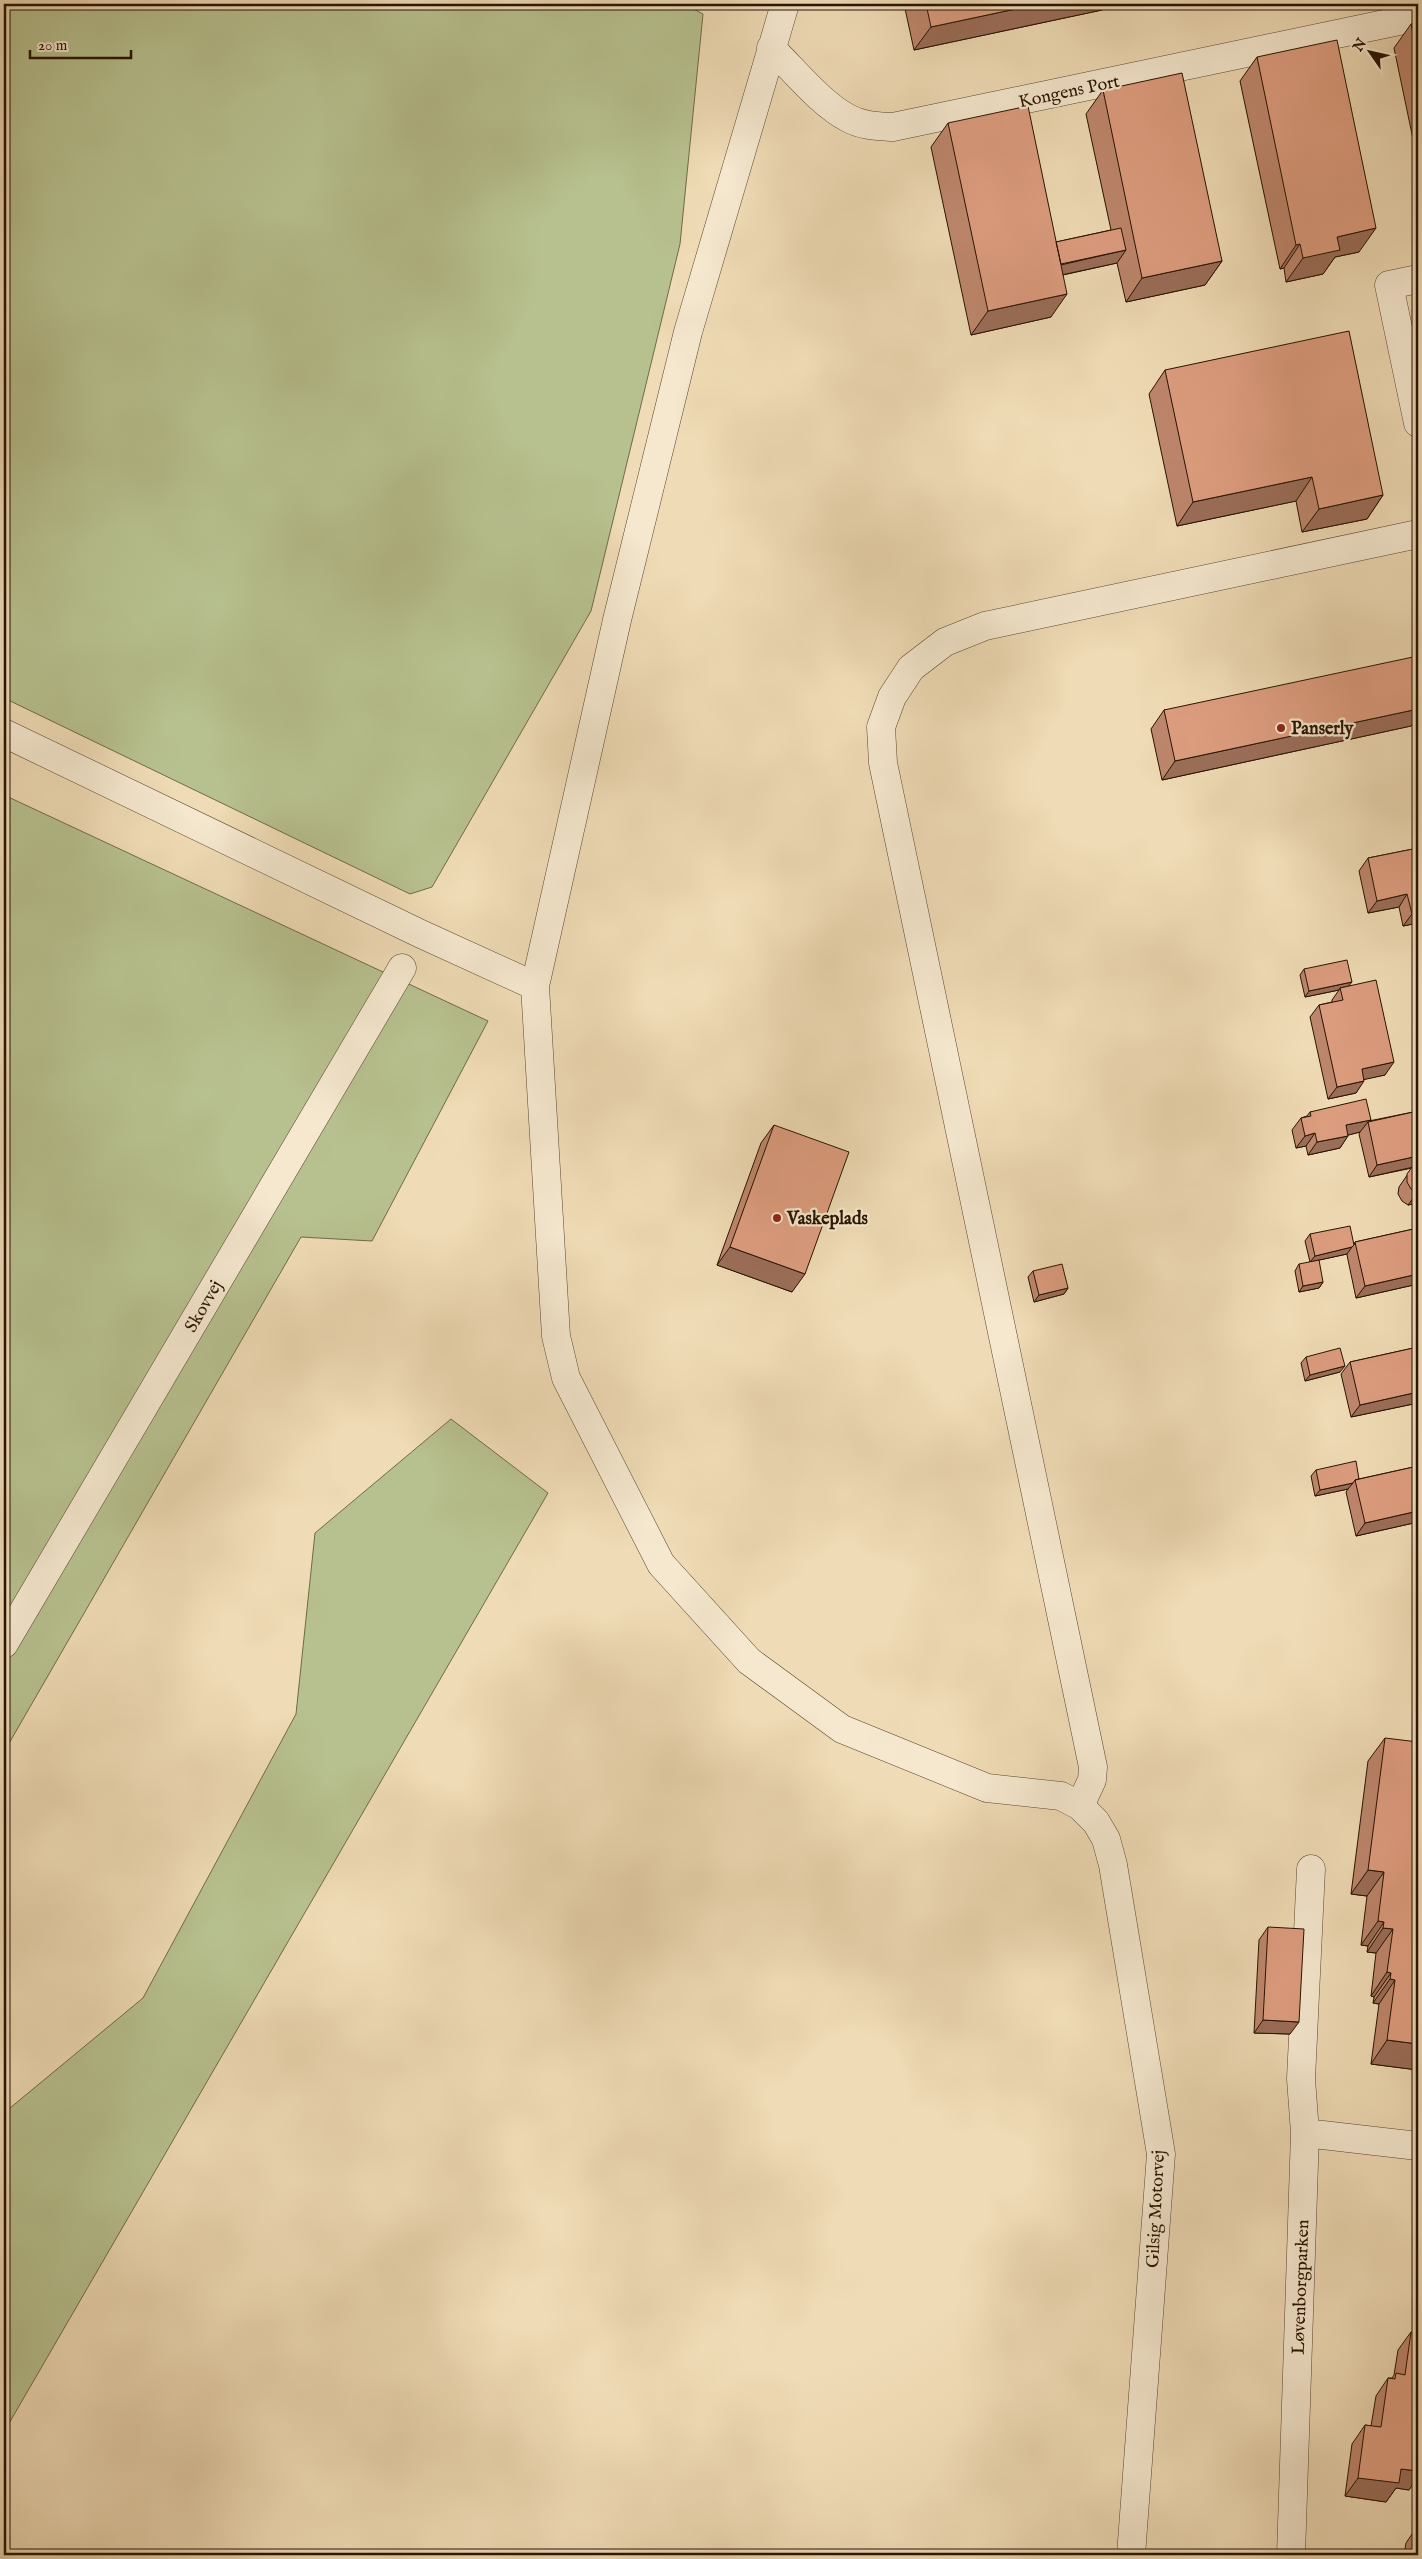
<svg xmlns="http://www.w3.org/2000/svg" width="1422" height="2559" font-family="'IM FELL English',serif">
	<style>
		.green { fill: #b7c18f; stroke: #6f6a48 }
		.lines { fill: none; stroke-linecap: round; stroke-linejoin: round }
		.minor-casing { stroke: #59452d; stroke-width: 29 }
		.minor { stroke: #f5e8cf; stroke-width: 28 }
		.wall { fill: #be876d; stroke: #271300 }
		.shaded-wall { fill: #9b6e59; stroke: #271300 }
		.building { fill: #dd9d7f; stroke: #271300 }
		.poi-dot { fill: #8f2418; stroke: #f5e8cf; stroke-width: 2 }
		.labels { text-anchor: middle; stroke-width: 4.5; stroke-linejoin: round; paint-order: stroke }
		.street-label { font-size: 18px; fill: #271300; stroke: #f5e8cf }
		.poi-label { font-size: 18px; font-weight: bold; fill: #271300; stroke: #f5e8cf; text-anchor: start }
	</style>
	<rect width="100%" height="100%" fill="#efdbb5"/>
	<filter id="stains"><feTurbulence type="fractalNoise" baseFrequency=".004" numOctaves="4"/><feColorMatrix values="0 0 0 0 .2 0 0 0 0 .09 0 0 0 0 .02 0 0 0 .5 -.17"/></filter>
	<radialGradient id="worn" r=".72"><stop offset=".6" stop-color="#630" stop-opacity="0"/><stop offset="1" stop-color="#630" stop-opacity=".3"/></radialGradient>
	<!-- green -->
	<path class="green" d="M4,4H684L703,14L680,244L591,611L432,887L410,894L4,698Z
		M4,795L488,1021L372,1241L301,1237L4,1752Z
		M451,1419L548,1493L4,2432V2113L143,1998L296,1714L315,1533Z"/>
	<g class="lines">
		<!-- minor casing -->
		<g class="minor-casing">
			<path id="minor" d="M785,4L688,332L617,620L535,986L556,1336L566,1378L661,1564L749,1661L842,1729L987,1788L1061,1796L1080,1806L1096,1822L1106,1839L1113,1865L1161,2154L1131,2555
				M771,48C794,70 821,104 848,118C862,126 878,126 893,127L1418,17
				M1418,279L1389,285L1418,423
				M4,733L421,934L535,986
				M4,1644L402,968
				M1080,1806L1092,1780L1093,1767L883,763L881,727L892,697L911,668L945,642L985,626L1418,534
				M1305,2133L1301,2079L1311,1869
				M1291,2555L1305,2133L1418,2146"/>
		</g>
		<!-- minor -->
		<use href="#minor" class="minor"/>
	</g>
	<!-- wall -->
	<path class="wall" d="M904,4H1107L1102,10L914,50Z
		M1418,23V163L1394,48L1411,24Z
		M1257,57L1359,252L1335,257L1323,274L1286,282L1284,268L1280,269L1240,81Z
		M1103,90L1222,261L1205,285L1126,302L1117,263L1063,275L1051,317L971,335L931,147L948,123L1056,242L1111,230L1086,114Z
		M1165,370L1383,495L1367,519L1302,532L1296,501L1177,526L1149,394Z
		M1418,680V717L1411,726L1162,780L1151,729L1164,710Z
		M1418,848V923L1403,926L1399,907L1368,913L1359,871L1368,858Z
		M1304,969L1349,986L1385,1075L1364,1079L1356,1093L1328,1099L1310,1017L1319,1005L1332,1002V1000L1339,990L1305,997L1300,975Z
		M1418,1111V1203L1408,1205L1402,1201L1398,1194L1399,1187L1412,1168L1369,1177L1359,1134L1360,1132L1348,1135L1340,1148L1308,1155L1306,1146L1296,1148L1292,1130L1301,1118L1307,1116L1310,1112L1371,1120L1369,1121Z
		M774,1125L792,1292L717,1265L761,1143Z
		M1418,1228V1284L1356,1298L1347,1255V1254L1310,1262L1305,1241L1310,1234L1354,1245L1355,1242Z
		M1299,1264L1323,1282L1319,1288L1299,1292L1295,1271Z
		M1033,1271L1068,1288L1064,1294L1034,1302L1028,1277Z
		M1418,1347V1403L1351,1417L1341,1374L1350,1362Z
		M1306,1357L1340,1372L1305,1381L1301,1363Z
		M1418,1466V1522L1356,1536L1346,1492L1348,1489L1315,1496L1311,1476L1316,1470L1359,1479Z
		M1418,1659V1686H1415Z
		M1385,1738L1418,2070L1371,2064L1379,2004L1373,2003L1374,1997L1371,1996L1376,1953L1367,1952L1368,1946L1361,1945L1367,1896L1351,1894L1368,1761Z
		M1268,1927L1290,2034L1254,2033L1259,1940Z
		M1418,2329V2471L1409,2490L1396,2488L1386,2502L1345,2496L1352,2444L1365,2425L1371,2426L1376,2396L1388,2378H1392L1394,2375L1398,2350L1411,2332L1418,2333Z
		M1418,2525V2555H1404L1406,2543Z"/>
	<!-- shaded-wall -->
	<path class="shaded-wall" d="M1039,4H1107L1102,10L914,50L931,27Z
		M1376,228L1359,252L1335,257L1323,274L1286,282L1303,258L1337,237Z
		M1300,244L1284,268L1280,269L1296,245Z
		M1126,250L1117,263L1043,279L1052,267Z
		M1222,261L1205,285L1126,302L1142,278Z
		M1067,294L1051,317L971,335L988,311Z
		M1312,477L1296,501L1177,526L1193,502Z
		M1383,495L1367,519L1302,532L1319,509Z
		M1418,709V717L1411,726L1162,780L1175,761Z
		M1407,894L1399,907L1368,913L1377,901Z
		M1418,913V923L1403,926L1412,914Z
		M1352,982L1347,988H1340L1339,990L1305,997L1309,991Z
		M1394,1062L1385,1075L1353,1082L1362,1069Z
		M1364,1081L1356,1093L1328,1099L1337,1087Z
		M1371,1120L1368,1123V1122L1360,1132L1337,1138L1346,1125Z
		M1315,1133L1306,1146L1296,1148L1305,1136Z
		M1348,1136L1340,1148L1308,1155L1317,1142Z
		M1418,1156V1166L1369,1177L1377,1165Z
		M1417,1193H1418V1203L1408,1205Z
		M730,1247L805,1274L792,1292L717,1265Z
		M1352,1247L1347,1254L1310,1262L1315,1256Z
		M1418,1274V1284L1356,1298L1365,1286Z
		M1323,1282L1319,1288L1299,1292L1303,1286Z
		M1068,1288L1064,1294L1034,1302L1039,1295Z
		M1345,1366L1340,1372L1305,1381L1310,1375Z
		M1418,1392V1403L1351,1417L1360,1405Z
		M1353,1483L1348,1489L1315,1496L1320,1490Z
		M1418,1511V1522L1356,1536L1365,1523Z
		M1418,1680V1686H1415Z
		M1418,1813V1838L1403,1836Z
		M1368,1870L1384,1872L1367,1896L1351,1894Z
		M1378,1921L1384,1922L1368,1946L1361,1945Z
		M1383,1928L1393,1929L1376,1953L1367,1952Z
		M1387,1972L1391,1973L1374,1997L1371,1996Z
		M1390,1979L1395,1980L1379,2004L1373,2003Z
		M1263,2020L1299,2022L1290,2034L1254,2033Z
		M1387,2040L1418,2044V2070L1371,2064Z
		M1401,2469L1418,2471V2477L1409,2490L1396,2488L1386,2502L1345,2496L1358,2478Z"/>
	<!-- building -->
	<path class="building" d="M926,4H1039L931,27Z
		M1418,23V60L1411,24Z
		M1337,40L1376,228L1337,237L1340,250L1303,258L1300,244L1296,245L1257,57Z
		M1182,73L1222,261L1142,278L1103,90Z
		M1028,106L1067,294L988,311L948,123Z
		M1121,228L1126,250L1061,264L1056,242Z
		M1349,331L1383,495L1319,509L1312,477L1193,502L1165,370Z
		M1413,657L1418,680V709L1175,761L1164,710Z
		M1418,848V913L1412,914L1407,894L1377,901L1368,858Z
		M1347,960L1352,982L1309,991L1304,969Z
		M1376,980L1394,1062L1362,1069L1364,1081L1337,1087L1319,1005L1343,1000L1340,988Z
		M1366,1099L1371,1120L1346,1125L1348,1136L1317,1142L1315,1133L1305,1136L1301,1118L1311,1116L1310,1112Z
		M1418,1111V1156L1377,1165L1368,1122Z
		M774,1125L849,1152L805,1274L730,1247Z
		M1418,1165V1193H1417L1411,1189L1407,1182V1174L1412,1167Z
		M1350,1226L1354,1245L1352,1247L1315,1256L1310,1234Z
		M1418,1228V1274L1365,1286L1355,1242Z
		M1319,1260L1323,1282L1303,1286L1299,1264Z
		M1062,1264L1068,1288L1039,1295L1033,1271Z
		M1418,1347V1392L1360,1405L1350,1362Z
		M1340,1348L1345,1366L1310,1375L1306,1357Z
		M1356,1461L1359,1479L1355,1480L1353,1483L1320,1490L1316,1470Z
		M1418,1466V1511L1365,1523L1355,1480Z
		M1385,1738L1418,1742V1819L1416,1837H1418V2044L1387,2040L1395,1980L1390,1979L1391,1973L1387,1972L1393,1929L1383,1928L1384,1922L1378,1921L1384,1872L1368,1870Z
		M1268,1927L1304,1929L1299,2022L1263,2020Z
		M1411,2332L1418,2333V2471L1401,2469L1399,2483L1358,2478L1365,2425L1381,2427L1388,2378L1395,2379L1396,2373L1405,2375Z
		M1418,2528V2555H1415Z"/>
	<!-- markers -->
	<g class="poi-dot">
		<circle cx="1281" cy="728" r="5"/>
		<circle cx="777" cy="1218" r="5"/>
	</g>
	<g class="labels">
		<!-- street labels -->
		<g class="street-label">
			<text transform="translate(1069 91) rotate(-12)" y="6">Kongens Port</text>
			<text transform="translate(203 1306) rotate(-60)" y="6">Skovvej</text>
			<text transform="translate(1155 2209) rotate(-87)" y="6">Gilsig Motorvej</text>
			<text transform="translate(1300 2287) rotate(-88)" y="6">Løvenborgparken</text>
		</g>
		<!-- poi labels -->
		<g class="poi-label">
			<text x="1291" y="734">Panserly</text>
			<text x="787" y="1224">Vaskeplads</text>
		</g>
	</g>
	<!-- margin -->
	<rect width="1422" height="2559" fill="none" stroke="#efdbb5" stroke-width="20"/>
	<rect x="5" y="5" width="1412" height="2549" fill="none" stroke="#271300" stroke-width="2.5"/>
	<rect x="10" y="10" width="1402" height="2539" fill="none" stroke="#271300"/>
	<!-- north arrow -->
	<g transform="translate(1370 52) rotate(304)" stroke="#f5e8cf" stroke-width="4" paint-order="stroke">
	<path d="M0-4L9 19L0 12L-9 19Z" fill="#271300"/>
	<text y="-8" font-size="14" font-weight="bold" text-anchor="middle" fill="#271300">N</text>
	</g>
	<!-- scale -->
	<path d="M30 50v8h101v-8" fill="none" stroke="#271300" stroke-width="2.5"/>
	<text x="38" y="50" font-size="15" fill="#271300" stroke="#f5e8cf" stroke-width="4" paint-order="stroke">20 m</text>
	<rect width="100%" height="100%" filter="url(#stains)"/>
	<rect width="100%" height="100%" fill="url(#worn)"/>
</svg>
